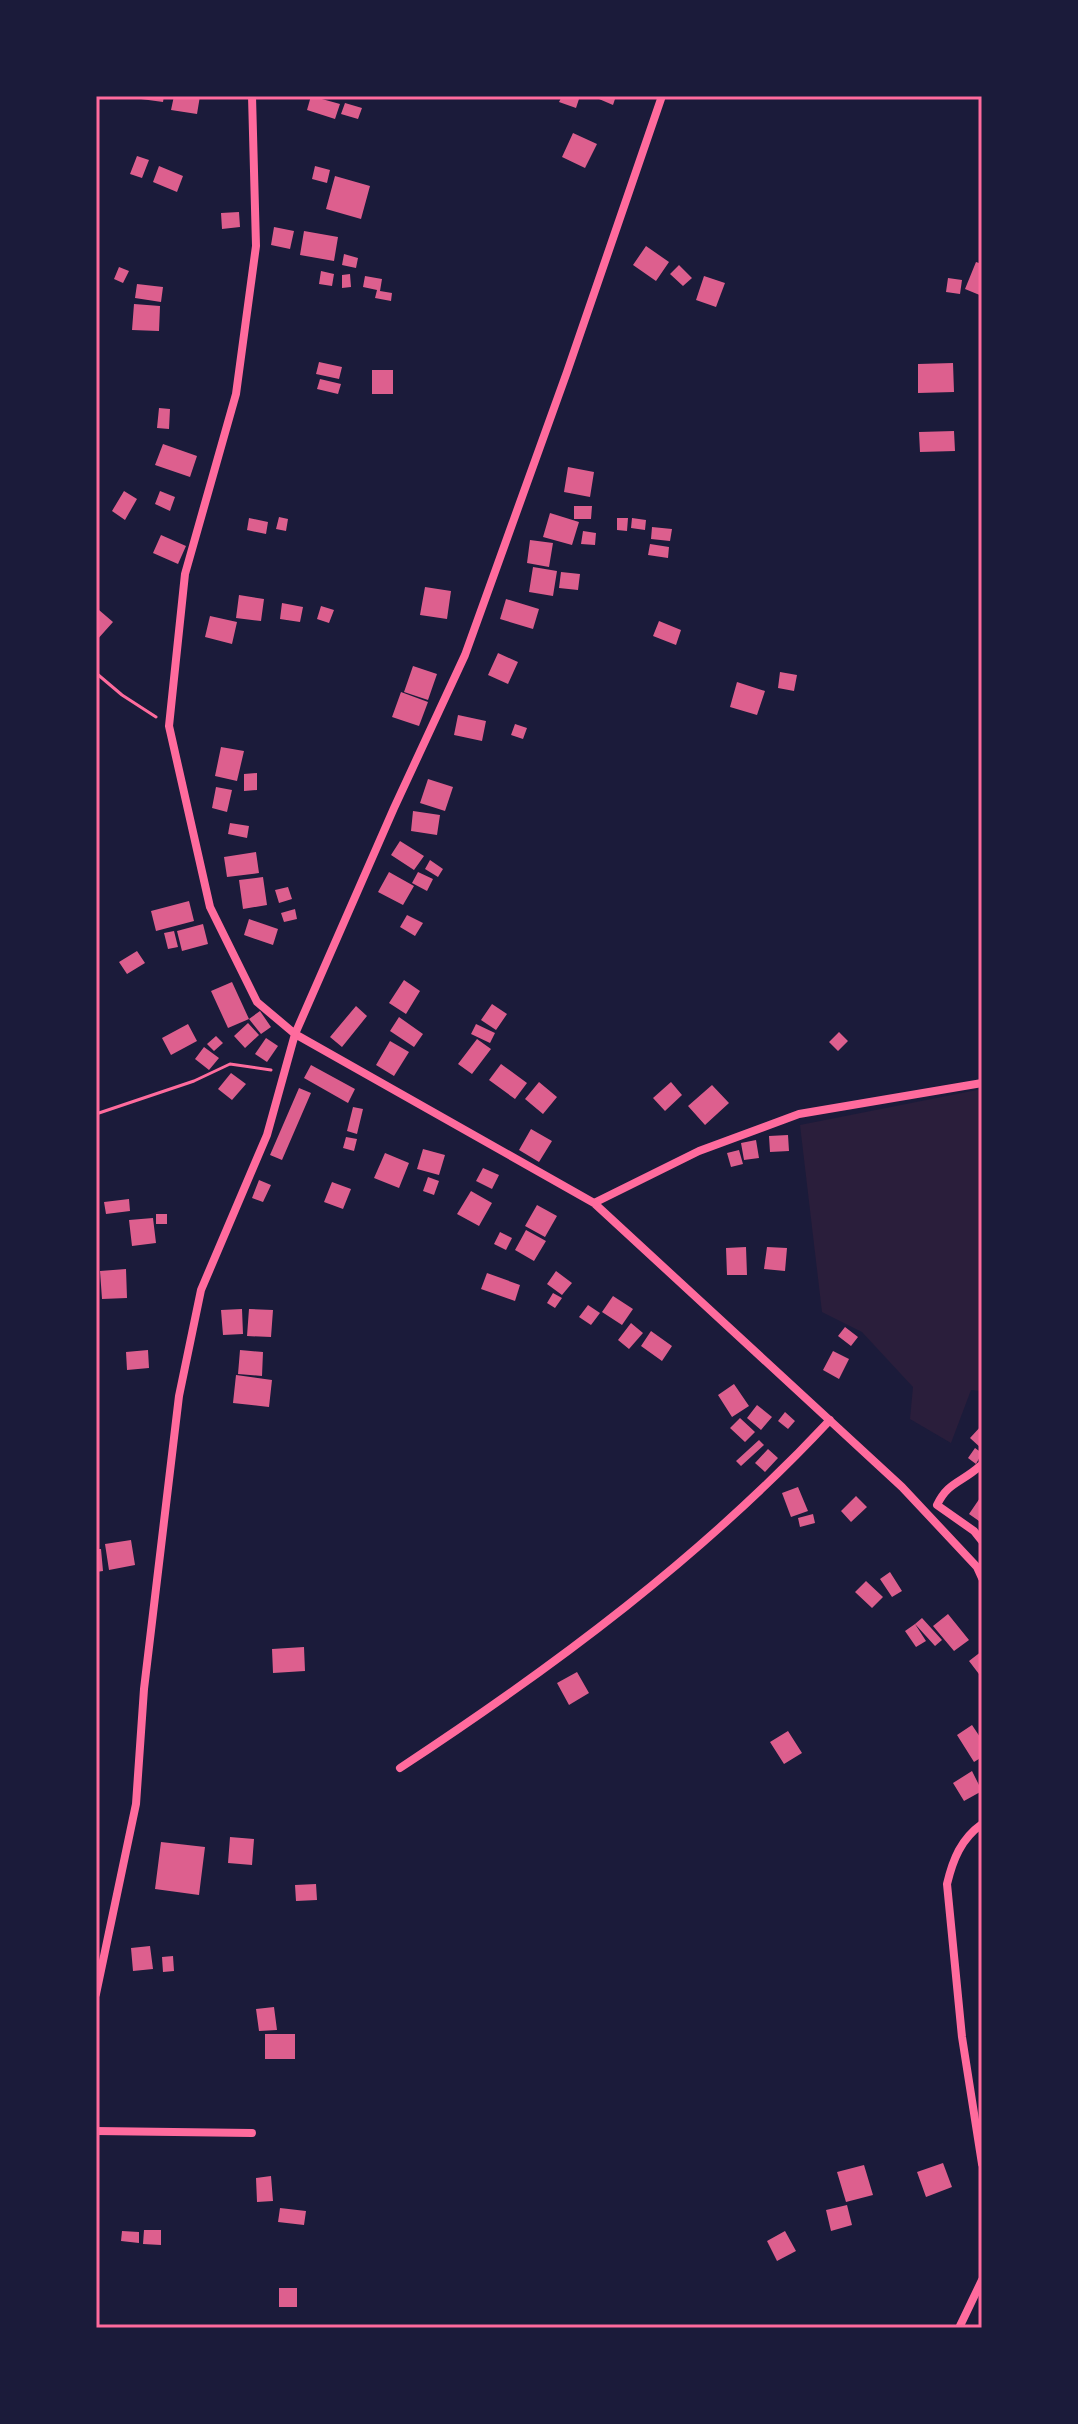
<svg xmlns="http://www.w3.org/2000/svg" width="1078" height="2424" font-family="'Open Sans',sans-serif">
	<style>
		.green { fill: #2a1e3b }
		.building { fill: #dd5f8e }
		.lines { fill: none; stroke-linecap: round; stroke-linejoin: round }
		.path { stroke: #ff6b9d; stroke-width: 3 }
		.minor { stroke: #ff6b9d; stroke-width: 8 }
		.neatline { fill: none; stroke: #ff6b9d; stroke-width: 3 }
	</style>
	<rect width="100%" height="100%" fill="#1b1b3a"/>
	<!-- green -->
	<path class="green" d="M982,1089V1391L971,1390L951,1443L910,1419L913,1387L862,1332L822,1312L800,1125Z"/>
	<!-- building -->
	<path class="building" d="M142,96H164L163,102L141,99Z
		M174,96H200L197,114L171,110Z
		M311,96L340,104L335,119L307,110Z
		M562,96H580L576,108L559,102Z
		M592,96H616L613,105Z
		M345,103L362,108L358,119L341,114Z
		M573,133L597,144L585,168L562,157Z
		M137,156L149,160L142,178L130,174Z
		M159,166L183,176L177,192L153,182Z
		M315,166L330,170L327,183L312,179Z
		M335,176L370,186L361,219L326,209Z
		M239,212L240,227L222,229L221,213Z
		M274,227L294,231L290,249L271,245Z
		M304,231L338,237L334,261L300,255Z
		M646,246L669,262L656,281L633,265Z
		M344,254L358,258L356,268L342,265Z
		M976,262L982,264V296L965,289Z
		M679,265L692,278L683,286L670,274Z
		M119,267L129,271L123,283L114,279Z
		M321,271L334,274L332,286L319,284Z
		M350,274L351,287L342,288V275Z
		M365,276L382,279L380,291L392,293L391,301L375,298L377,290L363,287Z
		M704,276L725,283L716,307L696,300Z
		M948,278L962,280L960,294L946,292Z
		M137,284L163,287L161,302L135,298Z
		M134,304L160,306L159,331L132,330Z
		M319,362L342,367L339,379L316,374Z
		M953,363L954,392L918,393V364Z
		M372,370H393V394H372Z
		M320,379L341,384L338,394L317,389Z
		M159,408L170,409L169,429L157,428Z
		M954,431L955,451L920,452L919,432Z
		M163,444L197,456L190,477L155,465Z
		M568,467L594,472L590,497L564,492Z
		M124,491L137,499L125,520L112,511Z
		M160,491L175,497L170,511L155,504Z
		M574,506H592L591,519H574Z
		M550,513L579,522L572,545L543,537Z
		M279,517L288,519L286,531L276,529Z
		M249,518L268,522L266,534L247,530Z
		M617,518H628L627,531L617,530Z
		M632,518L646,520L645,530L631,528Z
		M652,527L672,529L670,541L651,539Z
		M583,531L596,533L595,545L581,544Z
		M161,535L186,546L178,564L153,553Z
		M530,540L553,543L549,567L527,563Z
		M650,544L669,547L668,558L648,555Z
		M533,567L557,571L553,596L529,592Z
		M561,572L580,574L578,590L559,588Z
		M425,587L451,591L447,619L420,615Z
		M239,595L264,599L261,621L236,618Z
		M506,599L539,609L533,629L500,619Z
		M282,603L303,607L300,622L280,619Z
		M321,606L334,610L329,623L317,619Z
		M99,610L113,622L96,641V614Z
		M210,616L237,622L232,644L205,637Z
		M659,621L681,630L676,645L653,636Z
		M498,653L518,662L508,684L488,675Z
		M413,666L437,674L428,700L404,692Z
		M780,672L797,675L794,691L778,688Z
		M737,682L765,691L757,715L730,707Z
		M401,692L428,702L419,726L392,717Z
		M458,715L486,721L482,741L454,735Z
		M515,724L527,728L523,739L511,735Z
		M221,747L244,751L237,781L215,776Z
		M257,773V790L244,791V774Z
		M428,779L453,787L445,811L420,803Z
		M216,787L232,790L227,812L212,808Z
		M413,811L440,815L437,835L411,831Z
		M230,823L249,826L247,838L228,834Z
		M400,841L424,856L414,870L391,855Z
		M256,852L259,873L227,877L224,857Z
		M430,860L443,869L438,877L425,869Z
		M389,872L414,886L403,905L378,892Z
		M418,872L433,879L427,891L412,883Z
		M263,877L267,905L243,909L239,880Z
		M288,887L292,899L279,903L275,890Z
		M189,901L194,921L156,931L151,911Z
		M295,909L297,919L284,922L281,913Z
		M407,915L423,923L415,936L400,927Z
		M249,919L278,929L273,945L244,935Z
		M203,924L208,944L182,951L177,931Z
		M174,931L178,947L168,949L164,933Z
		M137,951L145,963L127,974L119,962Z
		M404,980L420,991L406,1014L389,1003Z
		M232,982L249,1019L228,1028L211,991Z
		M492,1004L507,1014L496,1030L481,1020Z
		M356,1006L367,1016L342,1047L330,1037Z
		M260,1011L271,1027L261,1034L249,1019Z
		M399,1017L423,1034L414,1047L390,1031Z
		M248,1023L259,1035L245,1048L234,1036Z
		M188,1024L197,1041L171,1055L162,1038Z
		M476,1024L495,1033L490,1043L471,1034Z
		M839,1032L848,1041L838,1051L829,1042Z
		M216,1036L223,1043L214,1051L207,1044Z
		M266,1038L278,1046L267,1062L255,1054Z
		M477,1039L491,1049L472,1074L458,1064Z
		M390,1041L409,1052L394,1076L376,1065Z
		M204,1047L219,1058L209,1070L195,1059Z
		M501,1064L527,1083L515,1099L489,1080Z
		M311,1065L355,1089L348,1103L304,1078Z
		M231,1073L246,1084L232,1100L218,1089Z
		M539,1082L557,1097L543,1114L525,1099Z
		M671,1082L682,1095L665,1111L653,1098Z
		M712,1085L729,1103L705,1125L688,1106Z
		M299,1088L311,1093L282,1160L270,1155Z
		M353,1107L363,1109L357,1134L347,1131Z
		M531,1129L552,1141L539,1162L519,1150Z
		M788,1135L789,1151L770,1152L769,1136Z
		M346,1137L357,1139L354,1151L343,1148Z
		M756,1140L759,1158L744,1160L741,1143Z
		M423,1149L445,1155L439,1175L417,1169Z
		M739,1150L743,1164L731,1167L727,1153Z
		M385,1153L409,1163L399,1188L374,1178Z
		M483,1168L499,1175L492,1189L476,1181Z
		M428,1177L439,1181L434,1195L423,1191Z
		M259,1180L271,1185L263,1202L252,1198Z
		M332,1182L351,1189L343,1209L324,1202Z
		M471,1191L492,1203L479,1226L457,1214Z
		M129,1199L130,1211L106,1214L104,1202Z
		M537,1205L557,1216L545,1237L525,1226Z
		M156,1214H167V1224H156Z
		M153,1218L156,1243L132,1246L129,1220Z
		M526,1230L546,1241L534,1261L515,1250Z
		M500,1232L512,1238L506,1250L494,1244Z
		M746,1247L747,1275H727L726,1248Z
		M767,1247L787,1248L785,1271L764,1269Z
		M126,1269L127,1298L102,1299L100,1271Z
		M556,1271L572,1283L562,1295L547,1284Z
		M487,1273L520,1285L515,1301L481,1289Z
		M553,1293L562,1298L555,1308L547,1303Z
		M613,1296L633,1309L622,1325L602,1312Z
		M588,1305L600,1313L591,1325L579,1317Z
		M242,1309L243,1334L223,1335L221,1310Z
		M249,1309L273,1310L271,1337L247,1336Z
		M631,1323L643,1333L629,1349L618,1340Z
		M845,1327L858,1337L851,1346L838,1336Z
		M651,1331L672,1346L662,1361L641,1346Z
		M148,1350L149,1368L127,1370L126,1352Z
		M240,1350L263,1352L262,1376L238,1374Z
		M833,1351L849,1359L839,1379L823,1370Z
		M236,1375L272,1380L269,1407L233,1403Z
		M734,1384L749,1406L732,1417L718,1395Z
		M757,1405L772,1417L761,1430L747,1418Z
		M785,1412L795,1421L788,1429L778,1421Z
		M740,1418L755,1432L745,1442L730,1428Z
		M982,1425V1449L970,1438Z
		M759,1440L764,1445L741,1466L736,1461Z
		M975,1448L982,1453L976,1464L968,1458Z
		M768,1449L778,1458L765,1472L755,1463Z
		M798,1487L808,1511L791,1517L782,1493Z
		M982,1495V1517L979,1521L969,1514Z
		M856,1496L867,1507L851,1522L841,1511Z
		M813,1514L815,1523L800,1527L798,1518Z
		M131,1540L135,1565L109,1570L105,1544Z
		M96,1549H101L103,1571L96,1572Z
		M890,1572L902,1591L892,1597L880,1579Z
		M866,1581L883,1597L872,1608L855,1592Z
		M948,1614L969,1640L954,1651L933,1626Z
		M922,1618L942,1640L935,1646L915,1624Z
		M915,1624L926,1641L916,1647L905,1631Z
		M304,1647L305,1671L273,1673L272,1649Z
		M982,1651V1678L969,1661Z
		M577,1672L589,1693L569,1705L557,1683Z
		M972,1725L982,1740V1757L974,1762L957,1735Z
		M788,1731L802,1753L784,1764L770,1742Z
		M972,1771L982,1791L964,1801L953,1783Z
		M230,1837L254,1839L252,1865L228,1863Z
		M161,1842L205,1847L199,1895L155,1889Z
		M316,1884L317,1900L296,1901L295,1885Z
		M150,1946L153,1969L133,1971L131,1948Z
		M173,1956L174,1971L163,1972L162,1957Z
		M274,2007L277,2030L259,2031L256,2009Z
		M265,2034H295V2059H265Z
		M943,2163L952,2187L926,2197L917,2172Z
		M864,2165L873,2195L846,2202L837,2172Z
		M271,2176L273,2201L257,2202L256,2178Z
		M847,2205L852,2225L831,2231L826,2210Z
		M280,2208L306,2211L304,2225L278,2222Z
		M144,2230H161V2245L143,2244Z
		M122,2231L139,2232V2243L121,2241Z
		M785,2231L796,2251L777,2261L767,2241Z
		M279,2288H297V2307H279Z"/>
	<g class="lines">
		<!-- path -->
		<path class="path" d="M96,673L122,695L156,717
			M96,1114L194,1081L230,1064L271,1070"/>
		<!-- minor -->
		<path class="minor" d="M252,96L256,246L236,394L185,574L169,726L210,907L257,1002L295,1034L594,1203L902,1487L977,1567L982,1578
			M594,1203L699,1151L799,1114L982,1083
			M980,1466C961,1483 948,1482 937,1505L974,1531L982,1541
			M400,1768C555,1666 703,1556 830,1420
			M982,1824C961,1839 953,1859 947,1884L962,2037L982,2164
			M96,1994L136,1804L144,1689L179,1396L201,1290L267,1135L295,1034L394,808L465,655L567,372L662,96
			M96,2131L252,2133
			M959,2328L982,2280"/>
	</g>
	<!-- border -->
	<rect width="1078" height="2424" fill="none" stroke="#1b1b3a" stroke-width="196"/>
	<rect x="98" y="98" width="882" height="2228" class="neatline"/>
</svg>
